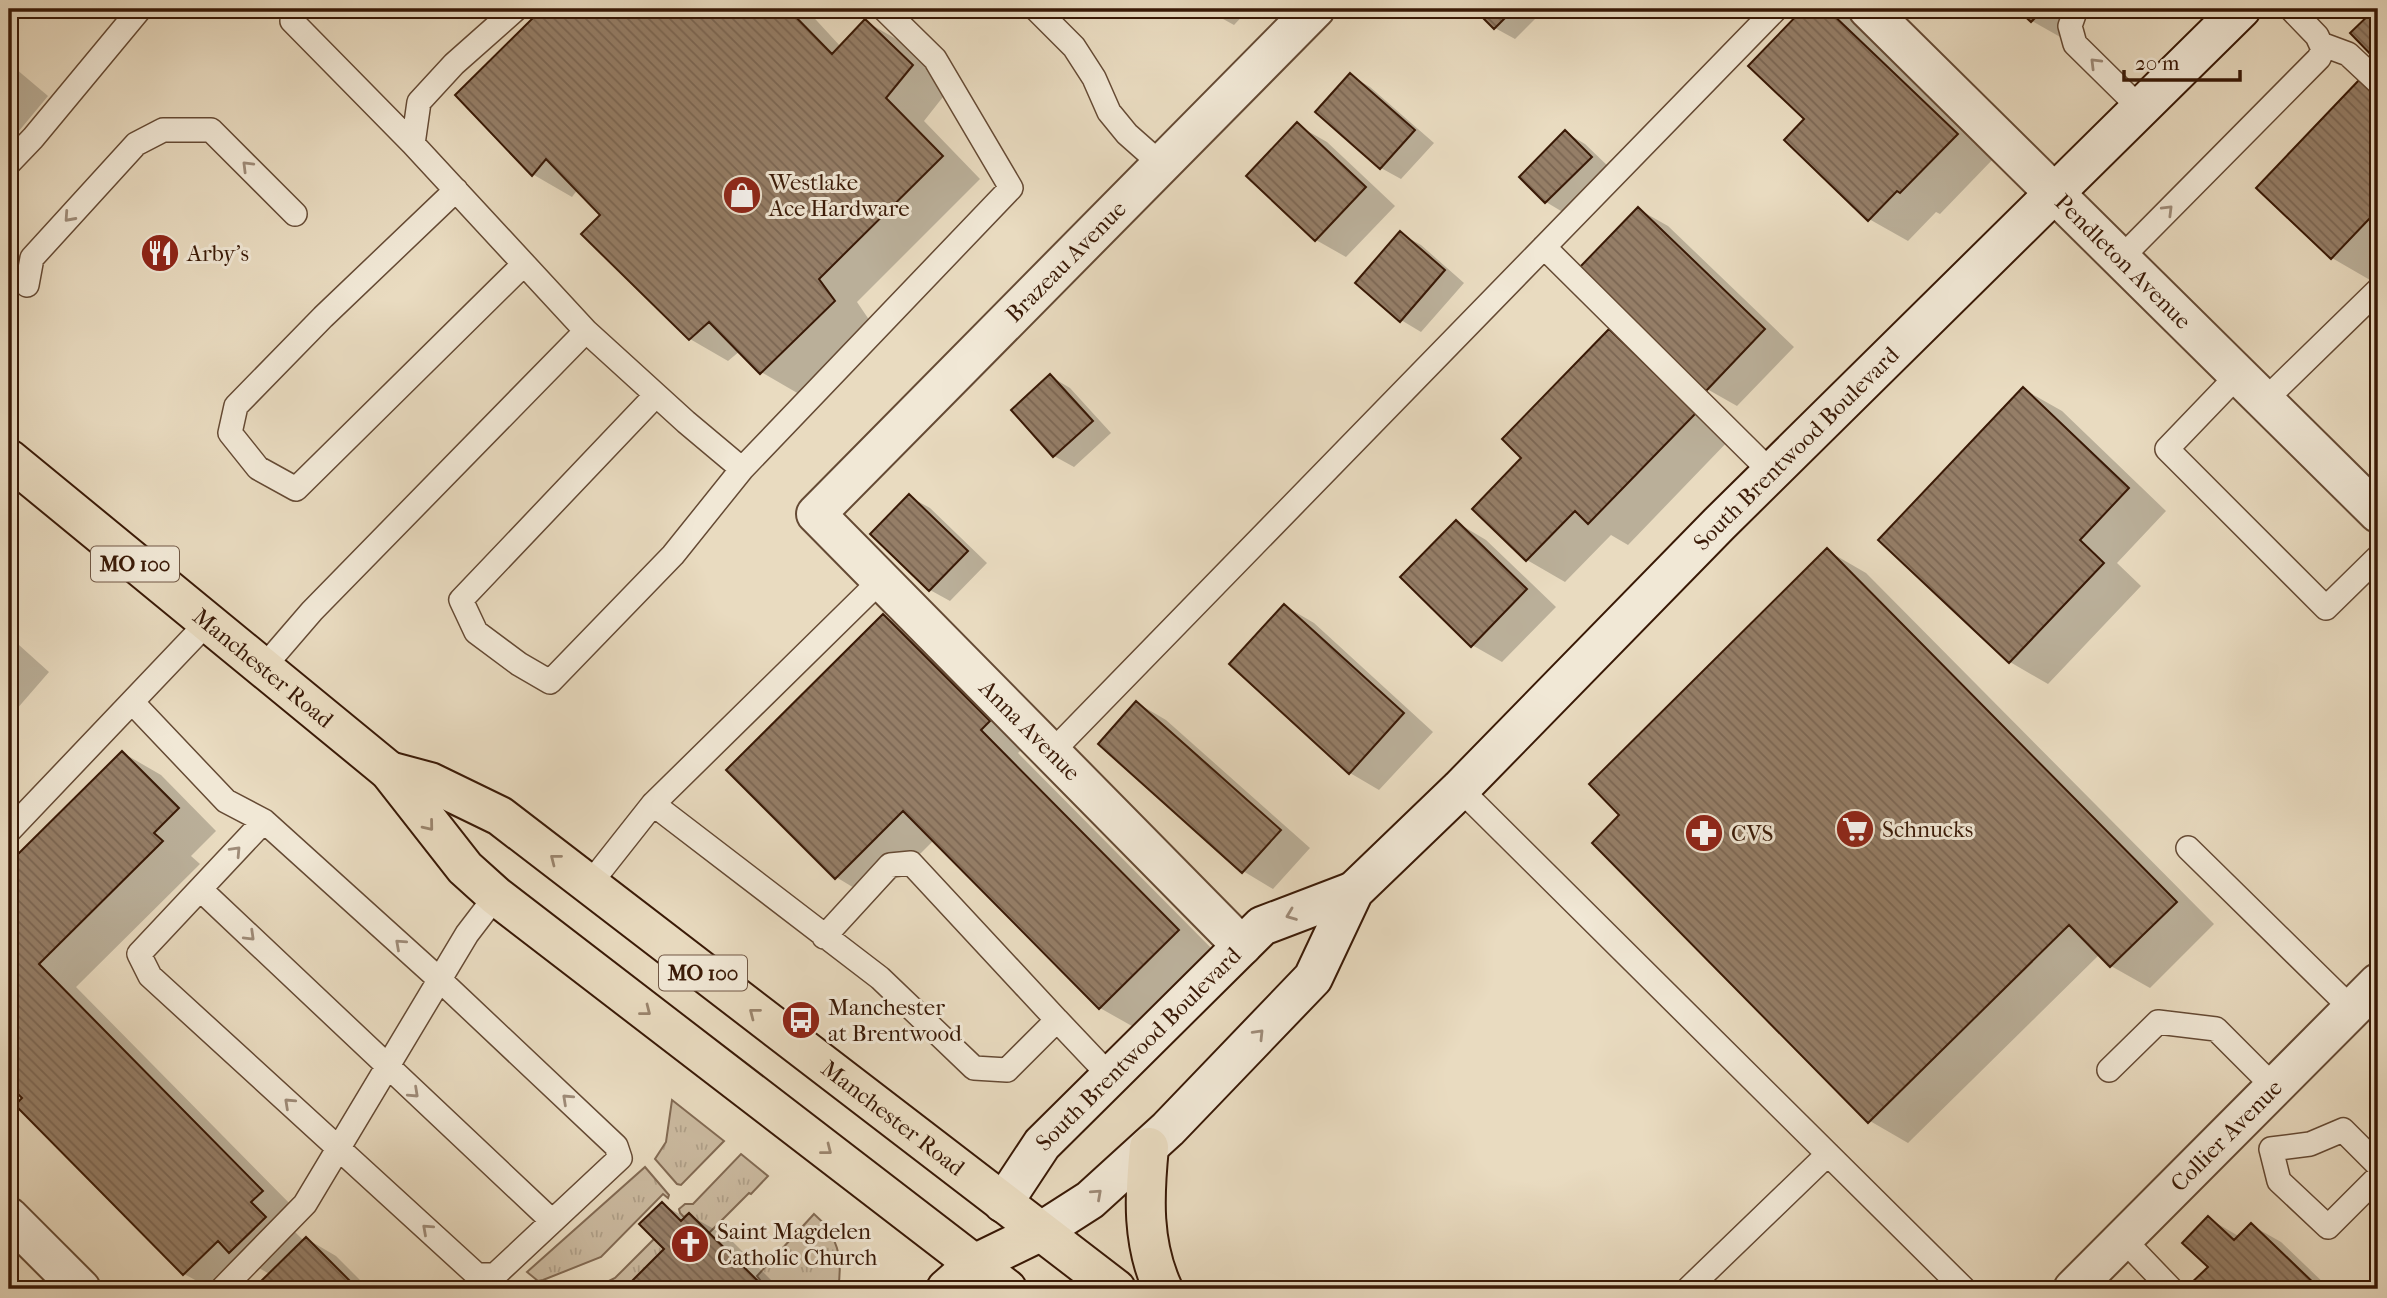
<svg xmlns="http://www.w3.org/2000/svg" width="2387" height="1298" font-family="'IM FELL French Canon',serif">
	<style>
		.grass { fill: url(#grass-tufts); stroke: #826a53; stroke-width: 2 }
		.shadow { fill: #0003 }
		.building { fill: url(#building-back-hatch); stroke: #391906; stroke-width: 2 }
		.lines { fill: none; stroke-linecap: round; stroke-linejoin: round }
		.service-casing { stroke: #654a34; stroke-width: 26 }
		.minor-casing { stroke: #654a34; stroke-width: 42 }
		.secondary-casing { stroke: #391906; stroke-width: 42 }
		.primary-casing { stroke: #391906; stroke-width: 42 }
		.service { stroke: #f1e8d6; stroke-width: 23 }
		.minor { stroke: #f1e8d6; stroke-width: 38 }
		.secondary { stroke: #f1e8d6; stroke-width: 38 }
		.primary { stroke: #e9dbc0; stroke-width: 38 }
		.oneway { stroke: #9e8b78 }
		.oneway2 { stroke: #9a846c }
		.labels { text-anchor: middle; stroke-width: 6; stroke-linejoin: round; paint-order: stroke }
		.shield { fill: #f1e8d6; stroke: #705744; stroke-width: 2 }
		.shield-label { font-size: 21px; font-weight: bold; fill: #391906 }
		.poi-label { font-size: 23px; fill: #391906; stroke: #f1e8d6; text-anchor: start }
		.street-label { font-size: 23px; fill: #391906; stroke: #f1e8d6 }
	</style>
	<defs>
		<pattern id="grass-tufts" width="24" height="20" patternUnits="userSpaceOnUse" patternTransform="scale(1.75)"><rect width="24" height="20" fill="#cbbaa0"/><path d="M3 7l-1-3M5 7V3M7 7l1-3M15 17l-1-3M17 17v-4M19 17l1-3" fill="none" stroke="#af9f88"/></pattern>
		<pattern id="building-back-hatch" width="6" height="6" patternUnits="userSpaceOnUse" patternTransform="scale(1.75)"><rect width="6" height="6" fill="#957e67"/><path d="M-1 5l2 2M0 0l6 6M5-1l2 2" fill="none" stroke="#7b6653"/></pattern>
	</defs>
	<rect width="100%" height="100%" fill="#e9dbc0"/>
	<filter id="stains"><feTurbulence type="fractalNoise" baseFrequency=".00286" numOctaves="4"/><feColorMatrix values="0 0 0 0 .2 0 0 0 0 .09 0 0 0 0 .02 0 0 0 .5 -.17"/></filter>
	<radialGradient id="worn" r=".72"><stop offset=".6" stop-color="#630" stop-opacity="0"/><stop offset="1" stop-color="#630" stop-opacity=".3"/></radialGradient>
	<!-- grass -->
	<path class="grass" d="M672,1100L724,1141L681,1185L677,1184L655,1159L666,1142Z
		M741,1154L768,1176L751,1194L749,1193L709,1233L689,1213L684,1217L680,1213L679,1209L685,1204H693Z
		M645,1167L669,1195L668,1198L663,1194L601,1257L543,1280L538,1281L527,1272Z
		M814,1214C838,1234 843,1259 838,1289H767L757,1276Z
		M654,1239L664,1249L624,1289H593L615,1278Z"/>
	<!-- shadow -->
	<path class="shadow" d="M545,9H806L841,47L865,21L903,43L950,88L924,121L980,179L857,302L872,324L799,394L761,372L740,351L728,361L690,339L603,215L578,189L572,197L534,175L457,95Z
		M1205,9H1249L1234,25Z
		M1476,9H1545L1515,39L1495,28Z
		M1805,9H1832L1853,21L1995,157L1940,214L1936,212L1908,241L1869,219L1807,119L1750,66Z
		M2020,9H2090L2062,38L2032,21Z
		M9,63L48,96L9,143Z
		M1350,75L1370,87L1434,143L1401,179L1381,168L1318,112Z
		M2360,82L2378,92V272L2370,280L2332,258Z
		M1297,125L1327,142L1395,206L1346,257L1316,240L1249,176Z
		M1565,132L1585,144L1611,169L1566,214L1546,202L1521,177Z
		M1638,209L1668,226L1794,347L1737,406L1707,389Z
		M1401,234L1421,245L1464,283L1421,332L1401,320Z
		M1609,331L1648,354L1733,436L1628,545L1611,535L1565,582L1527,560L1524,458Z
		M1050,376L1070,388L1111,433L1074,467L1054,456Z
		M2023,389L2062,411L2166,511L2117,563L2141,586L2048,684L2010,662Z
		M910,497L930,508L987,563L950,601L930,590L873,534Z
		M1456,522L1486,540L1556,607L1502,662L1472,645Z
		M1828,551L1866,573L2214,924L2150,988L2111,966L2100,954L1908,1143L1870,1121L1622,815Z
		M1285,606L1314,623L1433,732L1379,790L1350,773Z
		M884,616L922,638L1027,744L1018,753L1216,953L1139,1030L1100,1008L934,840L874,900L836,877Z
		M9,636L49,672L9,718Z
		M1137,703L1166,720L1310,848L1273,889L1243,871Z
		M123,753L161,775L216,831L191,856L200,864L76,987L300,1214L288,1225L304,1241L307,1239L336,1256L369,1289H256L271,1275L254,1265L212,1289L184,1274L9,1082V866Z
		M662,1204L686,1218L689,1215L728,1237L780,1289H627L667,1249Z
		M2208,1218L2240,1237L2251,1225L2281,1242L2330,1289H2192L2190,1287L2210,1266Z"/>
	<!-- building -->
	<path class="building" d="M542,9H788L832,54L865,19L913,65L886,98L943,156L819,279L835,301L760,374L709,322L689,340L581,234L600,215L546,159L532,176L455,95Z
		M1474,9H1514L1494,29Z
		M1803,9H1827L1958,134L1900,193L1897,191L1868,221L1784,140L1804,119L1748,66Z
		M2017,9H2044L2031,22Z
		M2375,9H2378V62L2350,33Z
		M1350,73L1415,130L1380,169L1315,112Z
		M2360,79L2378,97V226L2370,218L2331,259L2256,188Z
		M1297,122L1366,187L1315,241L1246,176Z
		M1565,130L1592,157L1545,203L1519,177Z
		M1638,207L1765,329L1706,391L1579,268Z
		M1400,231L1445,270L1400,322L1355,283Z
		M1609,329L1696,413L1588,524L1575,511L1526,561L1472,509L1521,458L1502,439Z
		M1050,374L1093,421L1053,457L1011,410Z
		M2023,387L2129,488L2080,540L2104,563L2009,663L1878,540Z
		M909,494L968,551L929,591L870,534Z
		M1456,520L1527,589L1471,647L1400,577Z
		M1827,548L2177,902L2110,967L2069,925L1868,1123L1592,843L1619,815L1589,784Z
		M1284,604L1404,713L1349,774L1229,664Z
		M883,614L990,721L981,730L1179,930L1099,1009L903,811L835,879L726,770Z
		M1136,701L1281,830L1242,873L1098,744Z
		M122,751L179,808L154,833L163,841L39,964L263,1191L251,1202L266,1217L229,1253L218,1241L183,1275L15,1105L22,1098L9,1085V863Z
		M662,1202L681,1221L689,1213L766,1289H624L664,1249L639,1224Z
		M2208,1216L2234,1240L2251,1223L2320,1289H2189L2187,1287L2208,1267L2182,1243Z
		M306,1237L358,1289H253Z"/>
	<g class="lines">
		<!-- service casing -->
		<g class="service-casing">
			<path id="service" d="M1036,9L1074,47L1094,78L1109,112L1127,134L1162,165
				M2076,9L2070,26L2075,44L2141,109
				M292,21L413,144L419,102L454,64L516,9
				M2321,44L2348,54L2378,82
				M413,144L586,331
				M9,163L33,138L140,9
				M456,190L323,317L236,406L230,433L258,468L296,489L524,264
				M1544,247L1772,473
				M2120,259L2319,58L2323,49L2317,36L2291,9
				M27,285L32,258L136,144L163,130H211L295,214
				M2239,374L2167,449L2326,608L2378,557
				M656,395L461,600L476,632L519,664L550,682L673,555L742,469
				M2264,401L2378,290
				M262,669L312,611L586,331L686,422L742,469L1011,188L935,59L884,9
				M132,702L226,801L264,821L440,980L616,1146L620,1158L495,1275H477L150,976L139,954L264,821
				M1052,752L1776,9
				M1460,789L1964,1289
				M653,804L880,978L974,1068L1007,1070L1057,1020L1110,1076
				M9,831L207,623
				M2188,848L2352,1009
				M589,885L653,804L881,580
				M200,889L552,1221
				M824,937L890,865L911,863L1057,1020
				M2109,1070L2158,1022L2216,1029L2274,1087
				M2378,1165L2343,1130L2310,1144L2271,1149L2279,1181L2328,1227L2378,1177
				M2123,1239L2171,1289
				M222,1289L305,1204L467,934L496,896
				M1688,1289L1828,1154"/>
		</g>
		<!-- minor casing -->
		<g class="minor-casing">
			<g id="minor">
				<path id="s1" d="M1868,9L2378,513"/>
				<path id="s2" d="M1242,946L816,514L1315,9"/>
				<path d="M9,1217L81,1289"/>
				<path id="s3" d="M2073,1289L2378,983"/>
			</g>
		</g>
		<!-- secondary casing -->
		<g class="secondary-casing">
			<g id="secondary">
				<path id="s4" d="M1003,1203L1042,1144L1262,926L1354,891"/>
				<path id="s5" d="M1040,1232L1090,1200L1168,1129L1313,978L1354,891L1460,789L1719,524L2241,9"/>
			</g>
		</g>
		<!-- primary casing -->
		<g class="primary-casing">
			<g id="primary">
				<path id="s6" d="M9,459L389,771L465,868L496,896L1007,1289"/>
				<path id="s7" d="M389,771L430,782L500,816L1116,1289"/>
				<path d="M1149,1147C1144,1197 1142,1243 1163,1289"/>
				<path d="M946,1289L974,1264L1040,1232"/>
			</g>
		</g>
		<!-- service -->
		<use href="#service" class="service"/>
		<!-- minor -->
		<use href="#minor" class="minor"/>
		<!-- secondary -->
		<use href="#secondary" class="secondary"/>
		<!-- primary -->
		<use href="#primary" class="primary"/>
	</g>
	<!-- one-way arrows -->
	<defs><path id="oneway-chevron" d="M-2-3.5L2.5 0L-2 3.5" fill="none" stroke-width="1.6" stroke-linecap="round" stroke-linejoin="round" transform="scale(1.75)"/></defs>
	<g class="oneway">
		<use href="#oneway-chevron" transform="translate(2095 63) rotate(-135)"/>
		<use href="#oneway-chevron" transform="translate(247 166) rotate(-135)"/>
		<use href="#oneway-chevron" transform="translate(2168 210) rotate(-45)"/>
		<use href="#oneway-chevron" transform="translate(69 217) rotate(132)"/>
		<use href="#oneway-chevron" transform="translate(236 851) rotate(-47)"/>
		<use href="#oneway-chevron" transform="translate(1291 915) rotate(159)"/>
		<use href="#oneway-chevron" transform="translate(250 936) rotate(44)"/>
		<use href="#oneway-chevron" transform="translate(400 944) rotate(-138)"/>
		<use href="#oneway-chevron" transform="translate(1259 1034) rotate(-46)"/>
		<use href="#oneway-chevron" transform="translate(414 1093) rotate(43)"/>
		<use href="#oneway-chevron" transform="translate(567 1099) rotate(-137)"/>
		<use href="#oneway-chevron" transform="translate(289 1103) rotate(-137)"/>
		<use href="#oneway-chevron" transform="translate(1097 1194) rotate(-42)"/>
		<use href="#oneway-chevron" transform="translate(427 1229) rotate(-138)"/>
	</g>
	<g class="oneway2">
		<use href="#oneway-chevron" transform="translate(429 826) rotate(51)"/>
		<use href="#oneway-chevron" transform="translate(555 859) rotate(-142)"/>
		<use href="#oneway-chevron" transform="translate(646 1011) rotate(38)"/>
		<use href="#oneway-chevron" transform="translate(754 1013) rotate(-142)"/>
		<use href="#oneway-chevron" transform="translate(827 1150) rotate(38)"/>
	</g>
	<!-- icons -->
	<defs>
		<g id="shop-disc" transform="scale(2.0125)"><circle r="9.5" fill="#8f2418" stroke="#f1e8d6"/><path d="M-5-2.5h2.3a2.7 3.5 0 0 1 5.4 0H5L5.5 6h-11ZM-1.5-2.5h3a1.5 2.3 0 0 0-3 0Z" fill="#fff"/></g>
		<g id="restaurant-disc" transform="scale(2.0125)"><circle r="9.5" fill="#8f2418" stroke="#f1e8d6"/><path d="M-5-6h1v4h1v-4h1v4h1v-4h1v5L-1.5 .5V6h-2V.5L-5-1ZM5-6V6H3V1.5H1.5Q1.5-4 5-6Z" fill="#fff"/></g>
		<g id="supermarket-disc" transform="scale(2.0125)"><circle r="9.5" fill="#8f2418" stroke="#f1e8d6"/><path d="M-6-5.5h2.5l.6 2H6L4.5 2H-2.5L-4.4-4H-6ZM-1.5 3.2a1.3 1.3 0 1 0 .1 0ZM3 3.2a1.3 1.3 0 1 0 .1 0Z" fill="#fff"/></g>
		<g id="pharmacy-disc" transform="scale(2.0125)"><circle r="9.5" fill="#8f2418" stroke="#f1e8d6"/><path d="M-2-6h4v4h4v4h-4v4h-4v-4h-4v-4h4Z" fill="#fff"/></g>
		<g id="bus-disc" transform="scale(2.0125)"><circle r="9.5" fill="#8f2418" stroke="#f1e8d6"/><path d="M-5-6H5V4H4V6H2V4H-2V6H-4V4H-5ZM-3.5-4V0h7V-4ZM-3.5 1.2v1.5H-2V1.2ZM2 1.2v1.5H3.5V1.2Z" fill="#fff"/></g>
		<g id="church-disc" transform="scale(2.0125)"><circle r="9.5" fill="#8f2418" stroke="#f1e8d6"/><path d="M-1.2-6h2.4v3.5h3.3v2.4h-3.3V6h-2.4V-.1h-3.3v-2.4h3.3Z" fill="#fff"/></g>
	</defs>
	<g fill-rule="evenodd">
		<use href="#shop-disc" x="742" y="195"/>
		<use href="#restaurant-disc" x="160" y="253"/>
		<use href="#supermarket-disc" x="1855" y="829"/>
		<use href="#pharmacy-disc" x="1704" y="833"/>
		<use href="#bus-disc" x="801" y="1020"/>
		<use href="#church-disc" x="690" y="1244"/>
	</g>
	<g class="labels">
		<!-- shield labels -->
		<g class="shield">
			<rect x="91" y="546.5" width="88" height="35" rx="5"/>
			<rect x="659" y="955.5" width="88" height="35" rx="5"/>
		</g>
		<g class="shield-label">
			<text x="135" y="571">MO 100</text>
			<text x="703" y="980">MO 100</text>
		</g>
		<!-- poi labels -->
		<g class="poi-label">
			<text x="769" y="190">Westlake<tspan x="769" dy="26">Ace Hardware</tspan></text>
			<text x="187" y="261">Arby's</text>
			<text x="1882" y="837">Schnucks</text>
			<text x="1731" y="841">CVS</text>
			<text x="828" y="1015">Manchester<tspan x="828" dy="26">at Brentwood</tspan></text>
			<text x="717" y="1239">Saint Magdelen<tspan x="717" dy="26">Catholic Church</tspan></text>
		</g>
		<!-- street labels -->
		<g class="street-label">
			<text dy="8" stroke="none"><textPath href="#s1" startOffset="359">Pendleton Avenue</textPath></text>
			<text dy="8" stroke="none"><textPath href="#s2" startOffset="962">Brazeau Avenue</textPath></text>
			<text dy="8" stroke="none"><textPath href="#s5" startOffset="1096">South Brentwood Boulevard</textPath></text>
			<text dy="8" stroke="none"><textPath href="#s6" startOffset="329">Manchester Road</textPath></text>
			<text transform="translate(1030 730) rotate(45)" y="8">Anna Avenue</text>
			<text dy="8" stroke="none"><textPath href="#s4" startOffset="206">South Brentwood Boulevard</textPath></text>
			<text dy="8" stroke="none"><textPath href="#s7" startOffset="616">Manchester Road</textPath></text>
			<text dy="8" stroke="none"><textPath href="#s3" startOffset="217">Collier Avenue</textPath></text>
		</g>
	</g>
	<!-- margin -->
	<rect width="2387" height="1298" fill="none" stroke="#e9dbc0" stroke-width="35"/>
	<rect x="10" y="10" width="2366" height="1277" fill="none" stroke="#391906" stroke-width="3.5"/>
	<rect x="18" y="18" width="2352" height="1263" fill="none" stroke="#391906" stroke-width="2"/>
	<!-- scale -->
	<path d="M2124 70v10h116v-10" fill="none" stroke="#391906" stroke-width="3.5"/>
	<text x="2135" y="70" font-size="21" fill="#391906" stroke="#f1e8d6" stroke-width="5" paint-order="stroke">20 m</text>
	<rect width="100%" height="100%" filter="url(#stains)"/>
	<rect width="100%" height="100%" fill="url(#worn)"/>
</svg>
